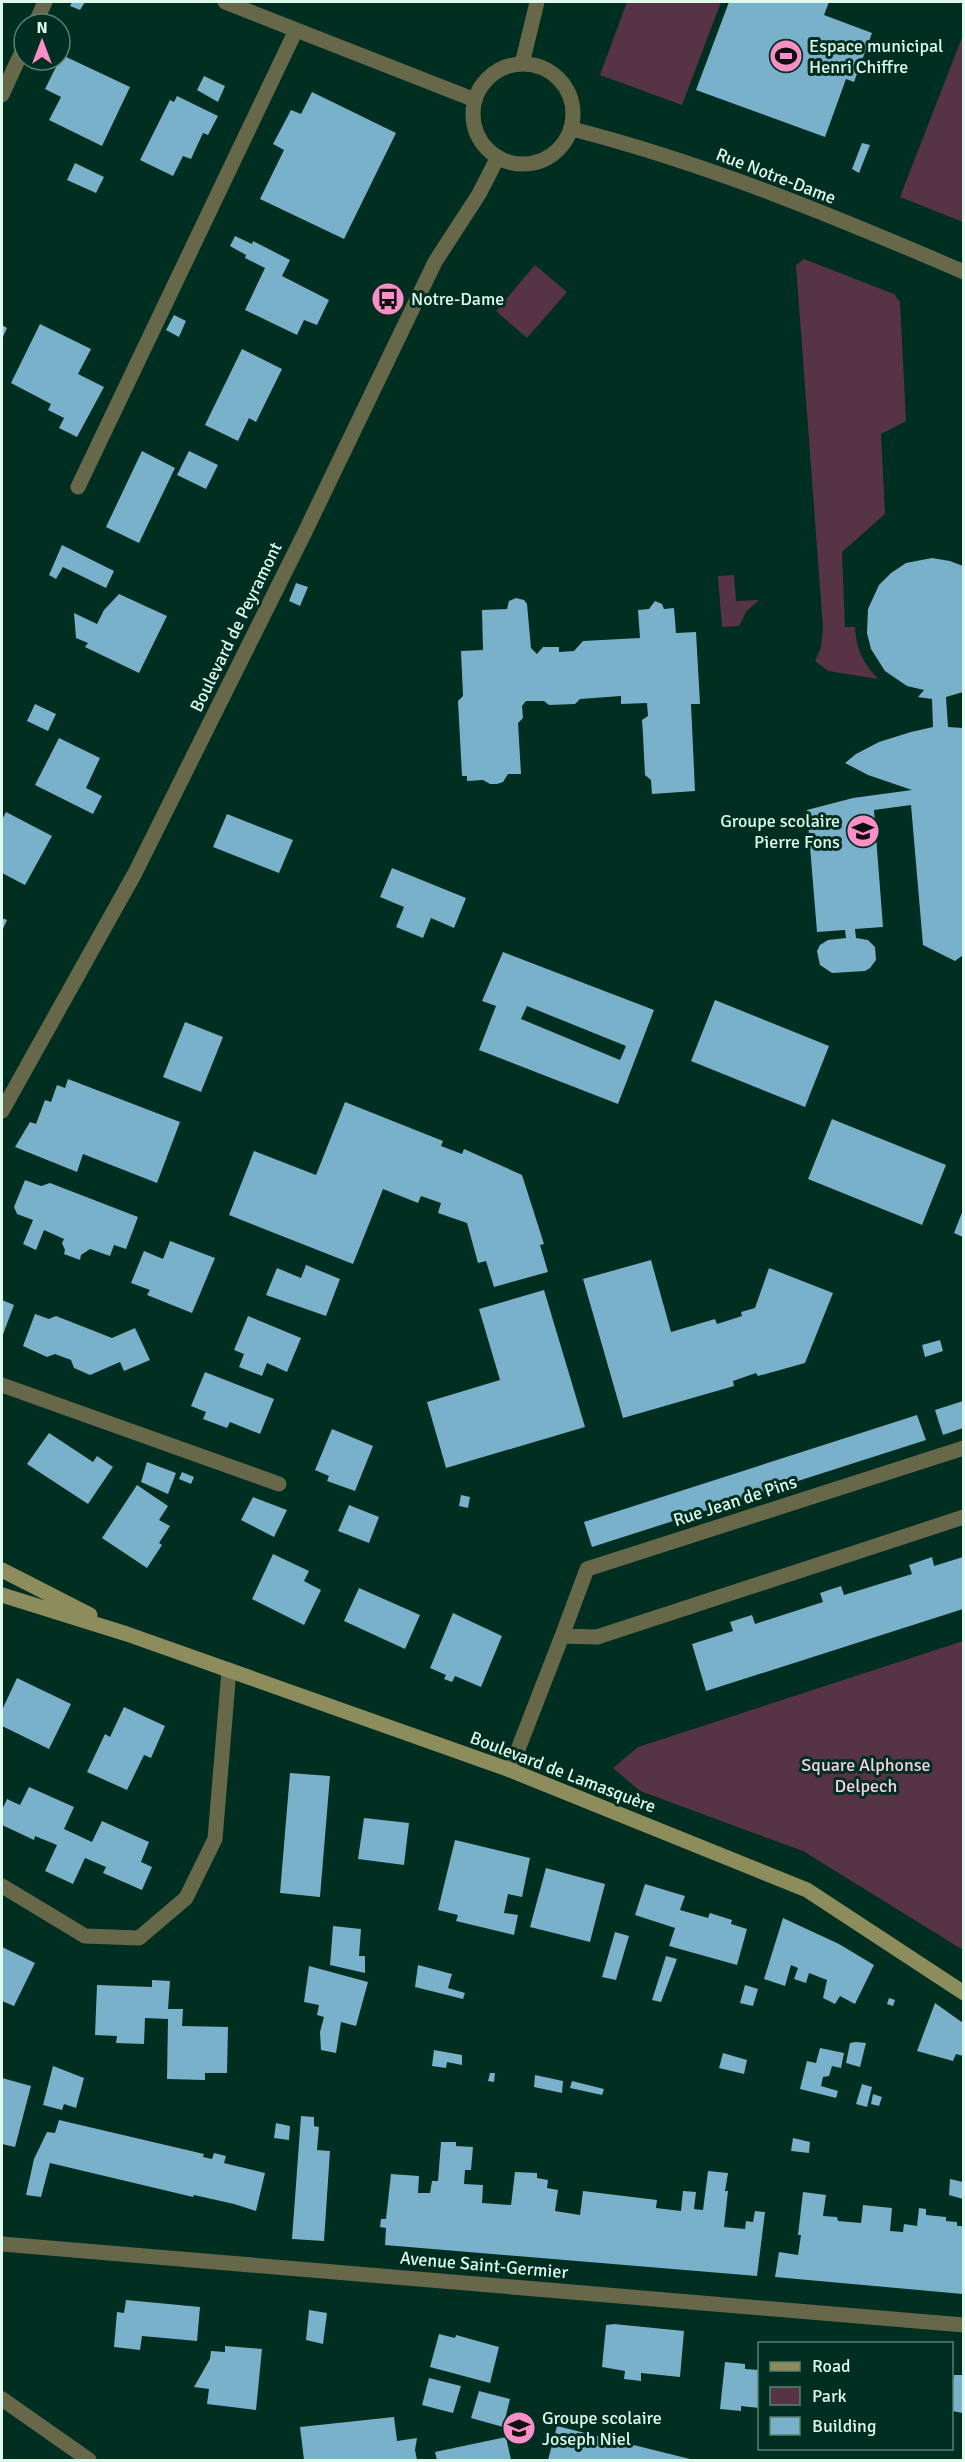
<svg xmlns="http://www.w3.org/2000/svg" width="965" height="2462" font-family="Signika,sans-serif">
	<style>
		.green { fill: #573346 }
		.building { fill: #7ab1ca; fill-rule: evenodd }
		.lines { fill: none; stroke-linecap: round; stroke-linejoin: round }
		.service { stroke: #67674a; stroke-width: 15 }
		.minor { stroke: #67674a; stroke-width: 15 }
		.tertiary { stroke: #67674a; stroke-width: 15 }
		.secondary { stroke: #8c8c5c; stroke-width: 15 }
		.labels { text-anchor: middle; stroke-width: 6; stroke-linejoin: round; paint-order: stroke }
		.poi-label { font-size: 18px; fill: #ddfaed; stroke: #002e20; text-anchor: start }
		.street-label { font-size: 18px; fill: #ddfaed; stroke: #002e20 }
		.park-label { font-size: 18px; fill: #f6cee1; stroke: #002e20 }
	</style>
	<rect width="100%" height="100%" fill="#002e20"/>
	<!-- green -->
	<path class="green" d="M627,2H721L682,105L600,75Z
		M963,35L964,222H963L900,197Z
		M804,259L894,294L900,302L906,421L881,434L885,514L842,552L845,627H855C856,649 863,663 878,679L828,671L815,661L821,647L823,628L796,265Z
		M535,265L567,292L527,338L496,311Z
		M734,575L736,601L759,600L746,612L739,626L722,627L718,576Z
		M963,1641V1950L803,1851L640,1791L613,1768L638,1747Z"/>
	<!-- building -->
	<path class="building" d="M72,2H85L80,10L70,6Z
		M729,2H829L824,15L872,33L854,82L846,79L825,137L696,90Z
		M62,55L130,87L102,146L49,120L61,97L45,89Z
		M204,76L225,86L218,102L197,90Z
		M312,92L396,133L344,239L260,199L284,150L273,144L291,110L301,114Z
		M177,96L218,116L208,135L203,133L191,159L183,156L173,176L140,160L170,100L174,102Z
		M862,143L870,145L859,173L852,169Z
		M75,163L104,177L96,193L67,180Z
		M235,236L252,244L253,241L290,260L282,276L329,300L317,325L304,320L297,335L245,310L265,268L245,258L246,255L230,246Z
		M174,315L186,321L179,337L166,330Z
		M40,324L91,349L78,374L104,387L77,437L59,428L64,418L48,410L51,404L11,383Z
		M2,325L7,328L2,339Z
		M242,349L282,369L256,422L249,418L238,441L205,425Z
		M142,451L175,468L139,543L106,527Z
		M189,451L218,465L206,489L177,475Z
		M62,545L114,571L106,588L63,567L56,579L49,575Z
		M932,558L950,561L963,566V692L946,697L948,727L963,728V955L955,961L923,945L911,805L874,810L883,927L855,929L856,938L868,940L875,947L876,960L870,968L865,971L832,973L820,965L817,951L820,945L828,940L846,938L845,930L817,932L807,810L853,798L912,790L868,775L845,763L856,754L879,742L911,732L933,727L932,699L918,697L924,690L907,686L885,671L871,649L867,633L868,609L879,585L891,573L906,563Z
		M296,583L308,587L300,606L289,601Z
		M119,594L167,616L139,673L85,647L88,643L76,638L74,613L97,624L104,610Z
		M516,598L524,600L527,604L531,648L537,654L543,647H559V652L574,651L583,641L640,638L638,610L649,609L655,601L662,604L664,609L674,608L676,633L696,632L700,704H691L695,791L652,794L651,780L645,775L643,735L642,720L648,716L647,703L621,704V696L580,699L575,704L549,705L544,701H526L522,706L523,718L518,723L521,774H508L503,782L497,784H490L483,780L467,781V776H462L458,701L463,696L461,651L483,650L482,610L507,609L509,601Z
		M35,704L56,714L48,731L27,721Z
		M59,738L100,758L86,788L102,796L93,814L35,785Z
		M6,812L52,836L25,885L2,873V820Z
		M227,814L293,840L279,873L213,847Z
		M392,868L466,898L454,928L431,918L423,938L396,927L404,907L380,897Z
		M2,918L7,920L2,931Z
		M503,952L654,1010L618,1104L479,1050L496,1006L482,1001ZM527,1006L626,1046L620,1060L521,1019Z
		M715,1000L829,1046L805,1107L691,1061Z
		M185,1022L223,1037L201,1092L163,1077Z
		M68,1079L180,1122L157,1183L83,1154L77,1172L15,1147L30,1122L36,1124L45,1100L51,1102L57,1085L65,1088Z
		M345,1102L443,1141L441,1146L462,1154L464,1149L522,1175L544,1244L540,1245L548,1272L494,1287L486,1261L478,1263L467,1223L438,1213L441,1203L421,1196L418,1203L383,1189L353,1264L229,1215L254,1151L316,1175Z
		M832,1119L946,1165L922,1225L808,1179Z
		M25,1180L41,1186L50,1183L138,1217L126,1249L114,1245L110,1256L90,1249L81,1255L80,1260L64,1254L65,1250L62,1243L64,1239L44,1230L36,1250L23,1244L33,1220L17,1214L14,1207Z
		M963,1210V1237L954,1233Z
		M170,1241L215,1258L192,1313L147,1295L150,1290L131,1283L144,1251L163,1259Z
		M651,1260L671,1332L715,1319L717,1324L742,1316L741,1312L755,1308L769,1268L833,1293L805,1363L758,1376L756,1373L733,1381L734,1386L623,1418L583,1279Z
		M306,1265L340,1279L326,1316L266,1295L277,1268L301,1278Z
		M544,1290L585,1427L446,1468L427,1402L500,1380L479,1309Z
		M2,1300L14,1305L2,1337Z
		M35,1314L49,1319L56,1316L112,1338L135,1328L150,1360L124,1371L120,1362L90,1375L74,1368L71,1360L55,1354L47,1357L23,1346Z
		M248,1316L301,1338L287,1372L267,1363L262,1376L239,1367L244,1354L234,1350Z
		M940,1340L943,1351L925,1357L922,1345Z
		M205,1372L274,1399L260,1434L230,1422L227,1428L203,1419L206,1412L191,1406Z
		M963,1401V1428L943,1435L935,1410Z
		M917,1415L926,1440L592,1547L584,1522Z
		M332,1429L373,1446L355,1491L327,1481L329,1476L315,1470Z
		M49,1433L93,1462L97,1456L113,1467L88,1504L27,1464Z
		M147,1462L176,1473L168,1494L141,1482Z
		M182,1472L194,1477L191,1484L179,1479Z
		M137,1485L168,1506L159,1520L170,1526L159,1543L162,1545L147,1568L102,1538Z
		M461,1495L470,1497L468,1508L459,1506Z
		M253,1497L287,1510L274,1537L241,1520Z
		M349,1505L379,1517L369,1543L338,1531Z
		M273,1554L309,1571L304,1581L321,1590L304,1625L252,1599Z
		M932,1557L934,1566L963,1557V1609L706,1691L692,1644L733,1631L730,1622L752,1615L755,1624L823,1602L820,1593L841,1586L844,1595L912,1574L909,1565Z
		M359,1588L420,1615L405,1649L344,1621Z
		M453,1613L502,1636L481,1687L455,1676L452,1682L444,1679L446,1675L430,1668Z
		M17,1678L71,1704L49,1749L2,1726V1710Z
		M124,1707L165,1726L151,1758L144,1755L127,1790L87,1772L105,1734L110,1737Z
		M290,1773L330,1776L320,1897L280,1893Z
		M29,1787L74,1807L64,1829L92,1842L102,1821L149,1842L141,1862L152,1867L142,1890L103,1873L106,1867L85,1858L73,1884L45,1871L57,1845L35,1836L34,1840L2,1825V1810L7,1799L20,1805Z
		M364,1818L409,1823L404,1865L358,1859Z
		M455,1840L530,1858L522,1897L508,1894L504,1913L518,1915L514,1935L456,1921L458,1915L438,1910Z
		M546,1868L605,1884L590,1942L530,1927Z
		M645,1884L685,1896L680,1910L708,1918L710,1913L732,1920L731,1924L747,1929L737,1965L669,1946L675,1928L635,1915Z
		M783,1918L839,1944L874,1965L855,2004L840,1996L835,2004L823,1998L827,1980L809,1973L806,1983L794,1979L798,1968L791,1965L785,1986L764,1979Z
		M333,1926L361,1929L359,1956H365V1973L330,1965Z
		M615,1932L629,1936L616,1980L602,1977Z
		M2,1947L35,1963L14,2006L2,2001Z
		M666,1956L677,1959L661,2002L652,2000Z
		M418,1965L452,1974L448,1988L465,1993L463,1999L415,1987Z
		M309,1966L368,1982L356,2026L341,2022L336,2053L321,2050L320,2032L324,2017L317,2015L319,2005L304,2002Z
		M152,1980L170,1981L168,2009H183L182,2026L228,2027L227,2073H205V2080L167,2079L168,2019L145,2018L144,2044L116,2043L117,2036L95,2035L97,1985L152,1987Z
		M745,1985L758,1989L753,2006L740,2003Z
		M889,1998L895,2000L893,2006L887,2004Z
		M935,2003L963,2023V2056L956,2054L953,2061L917,2051Z
		M856,2042L866,2043L860,2067L846,2063L850,2043Z
		M820,2048L844,2053L841,2068L832,2066L829,2076L823,2077L821,2086L838,2091L836,2098L800,2089L807,2061L816,2063Z
		M434,2050L462,2055V2065L447,2062L446,2068L432,2066Z
		M723,2053L747,2060L744,2074L719,2068Z
		M53,2066L84,2078L76,2108L64,2104L62,2110L43,2105Z
		M490,2073H495L494,2082L488,2081Z
		M535,2075L563,2081L562,2093L534,2087Z
		M2,2078L31,2086L15,2147L2,2144Z
		M572,2081L604,2089L602,2095L570,2088Z
		M862,2084L872,2087L867,2107L856,2104Z
		M873,2094L882,2097L879,2106L871,2104Z
		M301,2116L314,2117V2126L319,2127L317,2150L330,2151L324,2241L292,2239Z
		M59,2120L204,2154L203,2157L212,2159L214,2153L226,2156L224,2163L265,2173L256,2211L234,2204L194,2195L193,2197L50,2163L41,2197L26,2195L34,2159L47,2132L55,2133Z
		M276,2123L290,2126L289,2140L274,2138Z
		M793,2138L810,2142L809,2153L791,2151Z
		M441,2142H456V2146L473,2147L471,2170H465L464,2184L483,2185L482,2203L511,2205L515,2172L537,2173V2178L548,2180L547,2188L558,2190L555,2211L580,2215L583,2191L657,2200L656,2208L681,2211L683,2191L696,2192L694,2209L703,2210L708,2171L728,2173L725,2191H728L724,2227L745,2229L746,2221L753,2222L755,2211L765,2212L757,2276L385,2245L386,2228L380,2227L381,2219H386L391,2174L419,2176L418,2193H430L432,2181H438Z
		M950,2179L963,2182V2199L949,2195Z
		M803,2192L826,2195L823,2216L837,2217L838,2221L861,2223L863,2205L892,2208L890,2231L903,2232L904,2224L917,2226L919,2208L926,2209V2215L946,2217V2221L957,2222V2226H963V2294L775,2277L779,2252L798,2255L801,2235H798Z
		M126,2300L200,2307L197,2341L142,2336L140,2350L114,2347L117,2312L124,2313Z
		M309,2310L327,2313L323,2344L306,2340Z
		M614,2324L684,2331L680,2377L641,2373V2381L624,2379L625,2371L602,2367L606,2325Z
		M439,2334L455,2338L456,2335L499,2347L490,2383L430,2367Z
		M225,2346L262,2349L256,2410L207,2404L209,2389L194,2387L210,2359L211,2351L225,2352Z
		M725,2362L745,2364V2369L759,2370V2408L741,2406V2411L720,2409Z
		M954,2375H963V2413L952,2411V2379H954Z
		M429,2378L461,2386L453,2413L422,2405Z
		M479,2391L510,2399L503,2427L471,2418Z
		M394,2417L397,2441L417,2438L415,2450L417,2460H304L300,2427Z
		M557,2426L694,2460H548Z
		M506,2437L511,2460H437L435,2452Z"/>
	<g class="lines">
		<!-- service -->
		<path class="service" d="M2,1385L279,1484"/>
		<!-- minor -->
		<path class="minor" d="M225,2L475,100
			M35,24L45,2
			M2,95L24,47
			M572,129C706,163 836,217 964,272
			M78,487L296,30
			M562,1636L587,1569L964,1448
			M510,1770L562,1636L597,1637L964,1517
			M2,1886L85,1936L139,1938L186,1898L215,1839L229,1670
			M2,2244L964,2325
			M2,2399L89,2460"/>
		<!-- tertiary -->
		<path class="tertiary" d="M473 114a50 50 0 1 1 100 0a50 50 0 1 1-100 0Z
			M522,64L537,2
			M2,1111L135,873L305,532L435,262L479,194L498,157"/>
		<!-- secondary -->
		<path class="secondary" d="M2,1570L90,1615
			M2,1595L127,1634L510,1770L807,1890L964,1993"/>
	</g>
	<!-- icons -->
	<defs>
		<g id="stadium-disc" transform="scale(1.725)"><circle r="9.5" fill="#fa8fc8" stroke="#002e20"/><path d="M0-5a6.5 5 0 1 0 0 10a6.5 5 0 1 0 0-10ZM-3.5-1.8h7v3.6h-7Z" fill="#111"/></g>
		<g id="bus-disc" transform="scale(1.725)"><circle r="9.5" fill="#fa8fc8" stroke="#002e20"/><path d="M-5-6H5V4H4V6H2V4H-2V6H-4V4H-5ZM-3.5-4V0h7V-4ZM-3.5 1.2v1.5H-2V1.2ZM2 1.2v1.5H3.5V1.2Z" fill="#111"/></g>
		<g id="school-disc" transform="scale(1.725)"><circle r="9.5" fill="#fa8fc8" stroke="#002e20"/><path d="M0-5L7-2L0 1L-7-2ZM-4 1L0 2.5L4 1V4Q0 6-4 4Z" fill="#111"/></g>
	</defs>
	<g fill-rule="evenodd">
		<use href="#stadium-disc" x="786" y="56"/>
		<use href="#bus-disc" x="388" y="299"/>
		<use href="#school-disc" x="863" y="831"/>
		<use href="#school-disc" x="519" y="2428"/>
	</g>
	<g class="labels">
		<!-- poi labels -->
		<g class="poi-label">
			<text x="809" y="52">Espace municipal<tspan x="809" dy="21">Henri Chiffre</tspan></text>
			<text x="411" y="305">Notre-Dame</text>
			<text x="840" y="827" text-anchor="end">Groupe scolaire<tspan x="840" dy="21">Pierre Fons</tspan></text>
			<text x="542" y="2424">Groupe scolaire<tspan x="542" dy="21">Joseph Niel</tspan></text>
		</g>
		<!-- street labels -->
		<g class="street-label">
			<text transform="translate(776 176) rotate(21)" y="6">Rue Notre-Dame</text>
			<text transform="translate(236 627) rotate(-64)" y="6">Boulevard de Peyramont</text>
			<text transform="translate(735 1501) rotate(-18)" y="6">Rue Jean de Pins</text>
			<text transform="translate(563 1772) rotate(21)" y="6">Boulevard de Lamasquère</text>
			<text transform="translate(484 2265) rotate(5)" y="6">Avenue Saint-Germier</text>
		</g>
		<!-- park labels -->
		<g class="park-label">
			<text x="866" y="1771">Square Alphonse<tspan x="866" dy="21">Delpech</tspan></text>
		</g>
	</g>
	<!-- border -->
	<rect width="965" height="2462" fill="none" stroke="#ddfaed" stroke-width="6"/>
	<!-- legend -->
	<rect x="758" y="2342" width="195" height="108" fill="#002e20" stroke="#588072" stroke-width="1.5"/>
	<rect x="770" y="2362" width="30" height="9" fill="#8c8c5c" stroke="#588072" stroke-width="1.5"/>
	<text x="812" y="2372" font-size="18" fill="#ddfaed">Road</text>
	<rect x="770" y="2387" width="30" height="18" fill="#573346" stroke="#588072" stroke-width="1.5"/>
	<text x="812" y="2402" font-size="18" fill="#ddfaed">Park</text>
	<rect x="770" y="2417" width="30" height="18" fill="#7ab1ca" stroke="#588072" stroke-width="1.5"/>
	<text x="812" y="2432" font-size="18" fill="#ddfaed">Building</text>
	<!-- north arrow -->
	<g transform="translate(42 42)"><circle r="28" fill="#002e20" stroke="#588072" stroke-width="1.5"/>
	<path d="M0-4.5L10 22L0 15L-10 22Z" fill="#fa8fc8"/>
	<text y="-9" font-size="16" font-weight="bold" text-anchor="middle" fill="#ddfaed">N</text>
	</g>
</svg>
